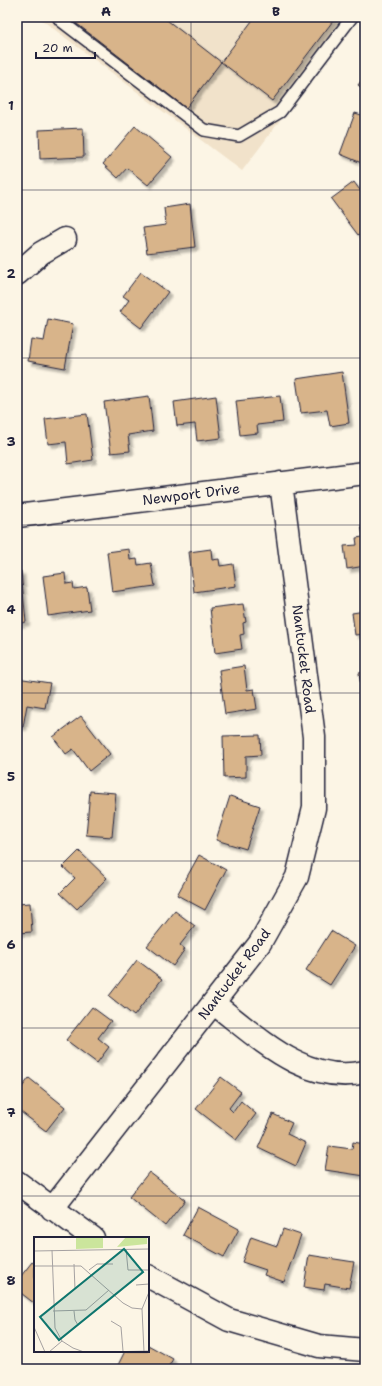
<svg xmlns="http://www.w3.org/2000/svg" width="382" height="1386" font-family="'Shantell Sans',sans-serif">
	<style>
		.built { fill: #f1e2ca }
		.building { fill: #d8b48a; stroke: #22223b; filter: url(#shadow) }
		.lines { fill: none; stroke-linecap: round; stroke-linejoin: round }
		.service-casing { stroke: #22223b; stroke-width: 14 }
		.minor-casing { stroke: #22223b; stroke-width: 25 }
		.service { stroke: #fcf5e5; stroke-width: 11 }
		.minor { stroke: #fcf5e5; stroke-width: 22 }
		.grid { fill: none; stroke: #22223b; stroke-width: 1; stroke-opacity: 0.55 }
		.labels { text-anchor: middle; stroke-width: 3; stroke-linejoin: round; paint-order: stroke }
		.street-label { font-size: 14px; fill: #22223b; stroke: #fcf5e5 }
		.inset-road { fill: none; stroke: #a5a1a1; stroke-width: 1 }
		.view { fill: #0f766e; fill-opacity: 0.15; stroke: #0f766e; stroke-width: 2 }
		.inset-edge { fill: none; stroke: #22223b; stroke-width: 2 }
		.neatline { fill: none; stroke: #22223b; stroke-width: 1.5 }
		.grid-label { font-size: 13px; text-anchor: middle; font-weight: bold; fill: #22223b }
	</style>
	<defs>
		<filter id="shadow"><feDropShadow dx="3.5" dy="3.5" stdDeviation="1" flood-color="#0004"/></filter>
	</defs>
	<rect width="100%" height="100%" fill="#fcf5e5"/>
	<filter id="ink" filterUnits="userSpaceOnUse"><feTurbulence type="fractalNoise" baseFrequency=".025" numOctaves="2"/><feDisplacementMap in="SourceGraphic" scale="8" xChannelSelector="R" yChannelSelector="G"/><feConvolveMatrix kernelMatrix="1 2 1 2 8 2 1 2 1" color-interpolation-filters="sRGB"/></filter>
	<g filter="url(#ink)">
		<!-- built -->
		<path class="built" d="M38,17H358L242,171Z"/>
		<!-- building -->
		<path class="building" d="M68,17H163L221,62L186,108Z
			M255,17H336L272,101L221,62Z
			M365,76V91L358,85Z
			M355,113L365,116L364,164L340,154Z
			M135,126L172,157L148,185L127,168L118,178L103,164Z
			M83,128L84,157L40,159L39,130Z
			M354,182L365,197V229L358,235L331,199Z
			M190,204L195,247L147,253L143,228L166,225L164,208Z
			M141,272L168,292L141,328L120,312L129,300L123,296Z
			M48,319L73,324L65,368L28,361L31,339L44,341Z
			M342,372L349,423L330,426L327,410L301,413L296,379Z
			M149,396L153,431L128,435L130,451L111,453L104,402Z
			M216,396L221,438L197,441L195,424L177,426L174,402Z
			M280,396L283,422L257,425L258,433L240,435L236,401Z
			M87,414L93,460L68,464L66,442L48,444L45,419Z
			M361,526H365V566L347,569L344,546L357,545L356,538L363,537Z
			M129,549L130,560L137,559L138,565L151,563L155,586L112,592L107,552Z
			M211,549L212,560L219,559L220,566L233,564L236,586L194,592L189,552Z
			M21,571L26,622L17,624V572Z
			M65,573L66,584L73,583L74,589L87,587L90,610L48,616L43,576Z
			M243,604L246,622L243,623L244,634L240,635L242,649L215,653L210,608Z
			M365,611V634L355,635L352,613Z
			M244,666L247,690L254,689L257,709L225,714L219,670Z
			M365,672V700H363L359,673Z
			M17,678L50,683L45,708L27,705L23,727L17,726Z
			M81,716L110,754L89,771L73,749L66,754L53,737Z
			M260,735L261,755L246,756V777L224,778L223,736Z
			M90,791L116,793L112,837L86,835Z
			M230,796L260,806L246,849L216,840Z
			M79,851L107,878L77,909L60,893L75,878L63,867Z
			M199,855L226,870L205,910L177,895Z
			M30,903L32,932L17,933V904Z
			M175,911L195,926L180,945L185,949L173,966L147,946Z
			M331,931L355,946L330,985L306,970Z
			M137,960L162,979L134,1016L109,996Z
			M92,1007L111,1021L98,1038L109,1047L97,1063L66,1040Z
			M221,1077L241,1092L229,1108L233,1112L241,1101L256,1114L236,1140L196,1109Z
			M29,1078L65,1107L46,1131L17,1109V1094Z
			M273,1114L292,1123L287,1134L306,1143L296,1166L258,1148Z
			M353,1142L365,1144V1176L325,1170L329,1146L352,1149Z
			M149,1172L185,1200L165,1226L129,1197Z
			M198,1207L239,1229L224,1257L183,1235Z
			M283,1229L301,1235L284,1282L264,1275L266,1270L242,1262L251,1237L277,1246Z
			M309,1255L354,1262L349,1288L325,1284L324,1290L304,1287Z
			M32,1262L35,1264V1304L17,1290V1281Z
			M148,1345L173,1359L167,1369H125L118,1365L125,1351H148Z
			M187,1366L196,1369H186Z"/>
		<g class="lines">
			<!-- service casing -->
			<g class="service-casing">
				<path id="service" d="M58,17L61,21L204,130L239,136L280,112L352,17"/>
			</g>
			<!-- minor casing -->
			<g class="minor-casing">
				<path id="minor" d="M17,274L41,253L65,239
					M17,516L365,473
					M213,1003C257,1036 305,1086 365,1072
					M17,1182L93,1238
					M52,1209L260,943L297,877L314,808V737L281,483
					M148,1276L229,1320L319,1346L365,1350"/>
			</g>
			<!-- service -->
			<use href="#service" class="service"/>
			<!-- minor -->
			<use href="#minor" class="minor"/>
		</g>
	</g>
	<!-- grid -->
	<path class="grid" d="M191,17V1369M17,190H365M17,358H365M17,525H365M17,693H365M17,861H365M17,1028H365M17,1196H365"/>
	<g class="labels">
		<!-- street labels -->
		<g class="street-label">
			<text transform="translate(191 494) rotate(-7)" y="5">Newport Drive</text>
			<text transform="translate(304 659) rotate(83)" y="5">Nantucket Road</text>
			<text transform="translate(234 974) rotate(-53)" y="5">Nantucket Road</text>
		</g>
	</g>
	<!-- overview -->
	<g transform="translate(34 1237)">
		<rect width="115" height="115" fill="#fcf5e5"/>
		<path d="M42,0H69V11L42,12ZM92,0H113V7L83,10Z" fill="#cbe59c"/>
		<path class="inset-road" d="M115,0V22M92,12L94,33H115M18,13L21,91L28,104L39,111L50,115M0,14L115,12M40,27L41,52M0,29H47L89,66L98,71L108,72M55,33L63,27H79M102,48L115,47M19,74L52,73L75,53M40,74L41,83L44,88M77,84L87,90L89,114M0,90L11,115M15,115L28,104M69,115L115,114M110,115L108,72L115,55"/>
		<path class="view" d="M90,12L109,35L25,103L6,80Z"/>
		<rect width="115" height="115" class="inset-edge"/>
	</g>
	<!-- margin -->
	<rect width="382" height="1386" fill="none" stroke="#fcf5e5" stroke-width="44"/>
	<!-- scale -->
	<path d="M36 52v6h59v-6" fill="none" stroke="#22223b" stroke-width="2"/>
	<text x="42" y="52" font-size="12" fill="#22223b" stroke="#fcf5e5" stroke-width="3" paint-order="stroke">20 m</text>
	<rect x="22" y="22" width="338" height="1342" class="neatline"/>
	<g class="grid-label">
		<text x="106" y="16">A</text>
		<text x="276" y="16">B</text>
		<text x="11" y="110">1</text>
		<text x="11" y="278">2</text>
		<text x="11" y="446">3</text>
		<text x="11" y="614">4</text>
		<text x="11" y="781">5</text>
		<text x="11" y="949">6</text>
		<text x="11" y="1117">7</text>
		<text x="11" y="1285">8</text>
	</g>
</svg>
